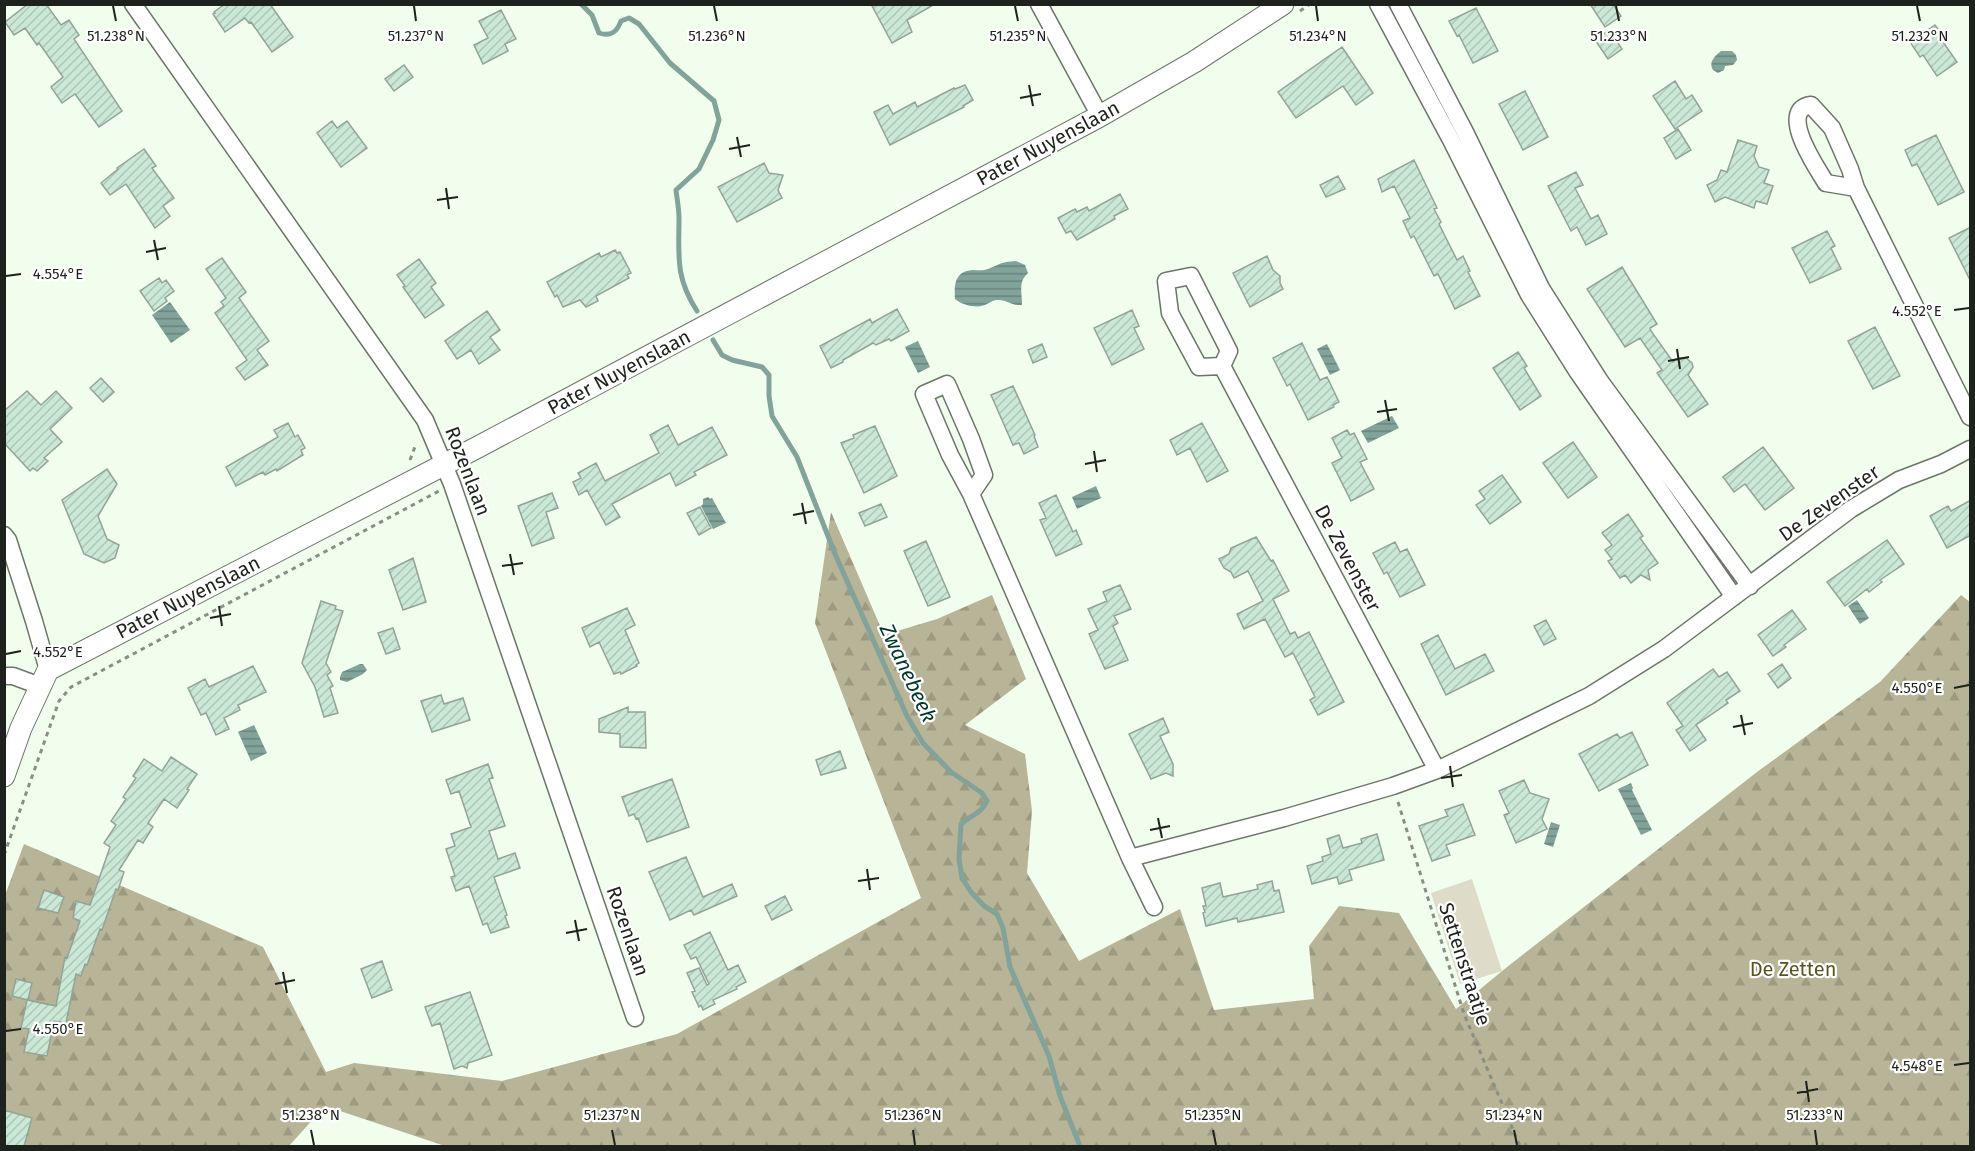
<svg xmlns="http://www.w3.org/2000/svg" width="1975" height="1151" font-family="'Fira Sans',sans-serif">
	<style>
		.forest { fill: url(#forest-firs) }
		.pitch { fill: #dedcc8 }
		.water { fill: url(#water-rules) }
		.lines { fill: none; stroke-linecap: round; stroke-linejoin: round }
		.stream { stroke: #81a399; stroke-width: 5 }
		.building { fill: url(#building-hatch); stroke: #92a398; stroke-width: 1.5 }
		.minor-casing { stroke: #6b7668; stroke-width: 19 }
		.tertiary-casing { stroke: #6b7668; stroke-width: 23 }
		.path { stroke: #879084; stroke-width: 3; stroke-dasharray: 4.5 4.5; stroke-linecap: butt }
		.minor { stroke: #fff; stroke-width: 16 }
		.tertiary { stroke: #fff; stroke-width: 21 }
		.ticks { fill: none; stroke: #1e221c; stroke-width: 2 }
		.labels { text-anchor: middle; stroke-width: 4.5; stroke-linejoin: round; paint-order: stroke }
		.street-label { font-size: 20px; fill: #1e221c; stroke: #fff }
		.park-label { font-size: 20px; fill: #5b5422; stroke: #fff }
		.water-label { font-size: 21px; font-style: italic; fill: #00362b; stroke: #fff }
		.ticks-label { font-size: 15px; text-anchor: middle; fill: #1e221c; stroke: #fff; stroke-width: 4.5; stroke-linejoin: round; paint-order: stroke }
	</style>
	<defs>
		<pattern id="forest-firs" width="22" height="20" patternUnits="userSpaceOnUse" patternTransform="scale(1.5)"><rect width="22" height="20" fill="#b7b497"/><path d="M5 1l3.5 6h-7zM16 11l3.5 6h-7z" fill="#9d9a82"/></pattern>
		<pattern id="water-rules" width="6" height="5" patternUnits="userSpaceOnUse" patternTransform="scale(1.5)"><rect width="6" height="5" fill="#81a399"/><path d="M0 2.5h6" fill="none" stroke="#69847c"/></pattern>
		<pattern id="building-hatch" width="6" height="6" patternUnits="userSpaceOnUse" patternTransform="scale(1.5)"><rect width="6" height="6" fill="#cae8d5"/><path d="M-1 1l2-2M0 6l6-6M5 7l2-2" fill="none" stroke="#adc7b6"/></pattern>
	</defs>
	<rect width="100%" height="100%" fill="#f1feed"/>
	<!-- forest -->
	<path class="forest" d="M831,512L884,635L937,619L992,595L1026,679L965,725L1025,754L1032,811L1027,873L1079,961L1180,909L1214,1010L1314,999L1309,946L1339,906L1399,913L1456,1009L1507,967L1757,772L1880,682L1961,595L1970,602V1146H445L325,1106L289,1146H5L4,898L24,844L263,947L326,1072L354,1063L502,1081L677,1034L921,898L815,623Z"/>
	<!-- pitch -->
	<path class="pitch" d="M1472,879L1502,971L1460,984L1431,893Z"/>
	<!-- water -->
	<path class="water" d="M1721,51H1732L1736,55L1737,60L1733,65L1725,66L1724,70L1718,73L1713,70C1708,62 1715,56 1721,51Z
		M1016,261L1025,265L1028,273C1018,282 1022,291 1022,305C1012,306 1007,300 999,300C992,299 988,305 981,306C973,308 961,304 955,299C954,284 955,271 973,270C977,270 983,271 988,269C1001,264 1000,262 1016,261Z
		M170,302L190,330L171,343L152,315Z
		M918,341L930,367L918,373L905,347Z
		M1327,344L1340,370L1330,375L1317,349Z
		M1392,416L1399,428L1368,443L1361,431Z
		M1096,486L1101,498L1077,509L1072,497Z
		M708,497L710,499L712,498L726,523L713,529L701,506L703,504V499Z
		M1857,600L1869,618L1860,624L1848,606Z
		M360,664H363L367,670L363,674L347,682L340,680V677L342,672Z
		M254,725L267,753L251,761L238,732Z
		M1631,783L1633,788L1632,790L1652,830L1641,835L1618,789Z
		M1551,822L1560,825L1553,847L1544,844Z"/>
	<g class="lines">
		<!-- stream -->
		<path class="stream" d="M581,4L592,15L599,33C611,37 617,32 621,21L629,18L639,24L670,63L714,101L719,120L713,140L699,169L676,190C677,199 679,209 679,218C679,256 675,277 697,311
			M713,340L722,355L732,360L762,367L769,375V396L772,416L797,457L835,554L907,716L923,743L951,772L982,793L987,801C980,815 972,814 961,824L959,859L962,878L971,892L984,906L997,914L1003,928L1010,967L1049,1056L1060,1096L1080,1146"/>
	</g>
	<!-- building -->
	<path class="building" d="M28,4H46L61,25L69,20L79,35L74,39L122,111L99,127L75,94L62,103L51,87L63,77L39,43L37,45L25,28L14,35L5,22Z
		M225,4H270L293,37L272,52L251,22L249,23L245,18L225,32L213,14L215,13L214,12Z
		M871,4H935L907,20L912,32L892,43Z
		M1590,4H1613L1621,16L1605,27Z
		M1476,8L1498,51L1473,63L1459,35L1457,36L1449,21Z
		M501,10L516,39L505,44L508,51L483,64L474,45L488,38L479,21Z
		M1935,25L1944,37L1941,39L1957,62L1937,76L1923,55L1920,57L1910,42Z
		M1609,30L1622,49L1608,59L1595,40Z
		M1342,47L1373,93L1356,105L1343,86L1296,118L1278,92Z
		M404,65L413,77L394,91L385,79Z
		M1675,81L1686,99L1692,95L1702,111L1675,129L1653,96Z
		M965,85L973,100L963,106L964,107L890,145L874,112L888,105L893,114L915,102L917,107L954,88L955,89Z
		M1525,91L1548,137L1523,150L1499,104Z
		M332,121L337,128L347,121L367,148L341,167L317,133Z
		M1678,129L1691,150L1676,159L1664,138Z
		M1936,135L1964,192L1938,205L1917,164L1912,166L1905,150Z
		M1738,140L1757,146L1754,156L1759,167L1769,170L1764,183L1773,186L1767,204L1756,201L1754,208L1725,197L1715,202L1707,185L1717,180L1721,170L1727,172Z
		M144,149L156,166L152,168L174,198L163,206L170,216L155,228L126,184L110,195L101,183L118,169L117,168Z
		M1414,160L1437,208L1434,209L1441,222L1439,224L1457,260L1463,256L1470,271L1468,272L1480,296L1455,309L1438,274L1434,276L1414,236L1411,238L1403,221L1410,218L1394,186L1382,192L1378,179Z
		M764,163L769,173L783,175L778,190L782,198L737,222L718,187Z
		M1576,172L1583,185L1575,188L1591,219L1598,215L1607,234L1586,245L1577,227L1571,231L1548,186Z
		M1338,176L1345,189L1326,197L1320,185Z
		M1120,194L1128,209L1114,216L1115,219L1077,240L1071,231L1066,233L1058,218L1075,209L1077,212L1087,207L1089,211Z
		M1971,227V282L1949,238Z
		M1827,231L1835,246L1831,248L1841,269L1810,283L1792,248Z
		M615,250L617,253L620,252L631,273L627,275L629,278L596,296L598,301L586,307L580,300L563,307L557,295L555,297L547,282L599,253L601,257Z
		M1267,256L1273,270L1280,276V283L1283,289L1250,307L1233,273Z
		M222,258L246,292L239,298L269,341L257,350L268,365L245,380L236,368L247,360L215,313L224,306L221,302L226,298L206,269Z
		M419,259L436,283L431,287L444,305L425,318L403,287L405,286L397,275Z
		M1622,267L1657,324L1650,328L1651,331L1673,362L1678,358H1686L1692,363L1693,367L1688,375L1708,404L1688,417L1657,373L1662,370L1640,338L1625,347L1587,289Z
		M159,278L162,283L166,280L174,291L165,298L167,301L154,311L140,291Z
		M897,309L909,331L891,341L889,339L876,345L873,343L843,360V362L831,368L820,346L870,319L872,323Z
		M1132,310L1139,326L1134,328L1144,349L1112,365L1094,328Z
		M487,311L500,330L490,337L500,350L479,364L471,350L457,359L445,341Z
		M1875,327L1900,376L1873,389L1848,341Z
		M1302,343L1320,380L1327,377L1339,402L1333,405L1334,407L1308,420L1290,384L1287,386L1273,358Z
		M1042,344L1047,357L1033,363L1028,350Z
		M1518,352L1527,366L1524,368L1541,396L1520,410L1493,368Z
		M101,378L114,392L103,402L90,388Z
		M1013,386L1035,435L1034,436L1038,447L1024,454L1019,443L1013,445L991,395Z
		M27,391L41,405L56,391L72,408L50,429L62,442L44,458L48,461L37,471L33,468L30,471L4,443V411Z
		M288,423L295,437L298,435L305,448L301,450L303,455L277,471L276,469L265,475L263,472L236,486L226,467L278,437L274,430Z
		M1202,423L1228,471L1207,482L1190,448L1177,455L1170,440Z
		M668,425L678,445L712,427L727,455L694,472L696,475L676,486L670,473L612,504L620,517L606,525L587,490L579,495L573,482L581,478L578,473L596,463L605,481L659,453L650,435Z
		M875,426L897,476L864,493L841,443L854,438L853,435Z
		M1347,430L1350,435L1354,433L1367,459L1360,462L1374,489L1351,501L1332,463L1342,458L1332,438Z
		M1573,442L1597,477L1568,498L1543,463Z
		M1763,447L1794,488L1765,510L1745,484L1734,492L1723,477Z
		M107,469L117,484L98,516L107,539L119,545L115,558L104,563L84,554L62,500Z
		M1502,475L1521,502L1490,524L1476,505L1485,499L1479,491Z
		M552,493L558,508L546,512L554,538L532,546L518,506Z
		M1056,495L1073,532L1076,530L1082,544L1056,556L1040,520L1046,518L1039,503Z
		M1971,500V535L1947,548L1930,516L1948,506L1951,511Z
		M881,504L887,517L865,526L859,513Z
		M700,507L711,528L699,535L687,513Z
		M1628,514L1643,536L1640,538L1658,563L1648,570L1650,580L1641,575L1631,583L1625,575L1620,578L1608,561L1612,559L1605,550L1612,545L1602,533Z
		M1256,537L1271,561L1273,560L1289,591L1273,599L1290,634L1295,632L1298,638L1309,632L1344,702L1318,715L1310,700L1315,697L1293,653L1285,657L1265,619L1244,629L1237,614L1263,601L1248,571L1234,578L1231,572L1224,568L1219,559L1229,554L1231,548Z
		M1887,540L1904,564L1880,580L1882,582L1869,592L1867,589L1845,606L1827,582Z
		M926,541L950,597L928,606L904,551Z
		M1395,542L1400,552L1407,549L1425,585L1400,597L1387,572L1384,574L1373,553Z
		M413,558L426,602L403,610L389,570Z
		M1120,585L1131,609L1114,616L1118,623L1113,626L1128,660L1105,669L1089,634L1098,630L1088,609L1107,601L1103,592Z
		M321,601L336,606L335,609L343,611L326,663L331,672L327,675L333,686L330,688L338,713L324,717L315,687L302,663Z
		M627,608L635,625L625,630L639,663L636,665L637,666L621,674L620,672L614,674L599,642L590,647L582,628Z
		M1792,610L1806,629L1784,645L1786,647L1773,656L1758,635Z
		M1546,620L1556,639L1544,645L1534,626Z
		M393,628L400,649L386,654L378,633Z
		M1438,635L1455,669L1485,654L1494,671L1446,695L1421,644Z
		M1782,664L1791,678L1778,688L1768,674Z
		M253,666L266,692L238,705L240,710L224,718L229,729L216,735L206,713L201,715L188,688L205,679L209,687Z
		M1713,669L1719,677L1727,672L1740,691L1726,700L1728,703L1696,725L1706,740L1690,751L1676,730L1683,726L1667,703Z
		M441,695L444,704L463,698L470,720L432,732L421,701Z
		M628,707V712H645L646,748L620,747V734L599,732V719Z
		M1163,718L1169,732L1160,736L1173,764V776L1166,773L1151,779L1129,734Z
		M1632,732L1648,765L1599,791L1579,754L1617,734L1620,738Z
		M840,751L846,768L821,775L816,760Z
		M171,757L197,774L187,789L189,790L177,808L164,799L148,823L153,827L143,843L138,840L119,870L124,872L118,890L116,889L102,930L100,929L87,965L85,964L81,976L76,974L66,1023L54,1021L47,1056L24,1052L29,1029L21,1028L27,1000L56,1006L65,957L67,958L80,921L73,918L76,901L90,905L110,847L104,843L116,825L111,821L126,799L123,797L136,778L133,776L144,759L162,771Z
		M488,764L493,778L489,779L505,826L489,831L498,859L515,853L520,868L494,877L507,915L505,916L509,927L491,933L487,923L483,925L469,886L456,891L451,877L455,876L446,849L455,846L451,834L471,827L459,791L451,794L446,780Z
		M672,779L689,827L647,842L638,818L636,819L634,814L629,816L622,797Z
		M1524,780L1530,793L1549,799L1542,819L1547,829L1516,843L1504,815L1509,813L1499,791Z
		M1463,804L1475,835L1446,845L1450,855L1432,861L1419,826L1448,816L1445,810Z
		M1377,834L1384,860L1349,870L1352,880L1339,884L1337,877L1312,884L1307,866L1323,861L1322,857L1331,854L1327,839L1339,835L1343,848L1362,843L1361,839Z
		M686,857L703,897L732,884L737,896L694,915L691,910L670,920L649,872Z
		M1272,881L1274,891L1279,890L1284,912L1238,922L1237,918L1206,926L1203,913L1205,912L1203,906H1206L1202,888L1220,883L1223,897L1258,889L1257,885Z
		M44,890L64,897L58,913L38,908Z
		M785,896L792,910L772,920L765,906Z
		M710,932L728,970L738,965L746,982L736,987L737,989L713,1000L715,1004L703,1010L701,1005L699,1007L692,992L695,991L687,973L699,968L707,985L709,984L696,957L691,959L684,945Z
		M382,961L392,990L372,998L361,969Z
		M16,979L32,983L28,1000L12,996Z
		M470,992L492,1055L468,1063L467,1068L462,1066L454,1069L440,1023L432,1026L425,1007Z
		M4,1110L32,1118L24,1146H4Z"/>
	<g class="lines">
		<!-- minor casing -->
		<g class="minor-casing">
			<path id="minor" d="M133,4L425,420L452,484L635,1018
				M1039,4L1100,116
				M1378,4L1451,140L1529,295L1577,371L1734,597
				M1398,4L1465,132L1541,288L1600,381L1750,586
				M1856,188L1826,183C1817,168 1777,110 1811,105L1832,128L1850,169L1856,188L1970,417
				M1191,276L1229,351L1222,366L1199,367L1170,313L1166,281Z
				M1222,366L1437,770
				M971,494L984,475L971,439L947,384L924,394L950,455L971,494L1130,858L1284,818L1393,786L1437,770L1485,747L1589,696L1664,649L1851,509L1899,480L1941,464L1970,449
				M4,535L8,540L34,621L48,670
				M4,676H13L40,686
				M1130,858L1154,907"/>
		</g>
		<!-- tertiary casing -->
		<g class="tertiary-casing">
			<path id="tertiary" d="M4,776L21,728L48,670L478,447L1100,116L1194,62L1283,4"/>
		</g>
		<!-- path -->
		<path class="path" d="M1300,11L1310,4
			M410,460L416,444
			M1398,802L1464,1014L1520,1146
			M4,855L59,701L71,687L439,491"/>
		<!-- minor -->
		<use href="#minor" class="minor"/>
		<!-- tertiary -->
		<use href="#tertiary" class="tertiary"/>
	</g>
	<!-- ticks -->
	<path class="ticks" d="M113,6L116,21M414,6L416,21M714,6L717,21M1015,6L1018,21M1316,6L1318,21M1616,6L1619,21M1917,6L1920,21M1029,85L1033,106M1020,98L1041,94M737,137L741,157M729,149L750,145M446,188L449,209M437,200L458,197M154,240L158,260M146,252L166,248M6,276L21,274M1954,310L1969,308M1677,349L1680,369M1668,361L1689,357M1385,400L1389,421M1377,412L1397,409M1094,451L1097,472M1085,464L1106,460M802,503L806,524M793,515L814,511M510,554L514,575M502,566L523,563M219,606L222,626M210,618L231,614M6,654L21,651M1954,688L1969,685M1741,715L1745,735M1733,727L1753,723M1450,766L1453,787M1441,778L1462,775M1158,818L1162,838M1150,830L1170,826M867,869L870,890M858,881L879,878M575,920L579,941M566,933L587,929M283,972L287,993M275,984L295,980M6,1031L21,1029M1954,1065L1969,1063M1806,1081L1809,1102M1797,1093L1818,1089M311,1130L314,1145M612,1130L615,1145M913,1130L915,1145M1213,1130L1216,1145M1514,1130L1517,1145M1815,1130L1817,1145"/>
	<g class="labels">
		<!-- street labels -->
		<g class="street-label">
			<text transform="translate(1048 143) rotate(-28)" y="7">Pater Nuyenslaan</text>
			<text transform="translate(619 372) rotate(-28)" y="7">Pater Nuyenslaan</text>
			<text transform="translate(468 471) rotate(69)" y="7">Rozenlaan</text>
			<text transform="translate(1829 503) rotate(-35)" y="7">De Zevenster</text>
			<text transform="translate(1348 558) rotate(62)" y="7">De Zevenster</text>
			<text transform="translate(188 597) rotate(-27)" y="7">Pater Nuyenslaan</text>
			<text transform="translate(628 931) rotate(71)" y="7">Rozenlaan</text>
			<text transform="translate(1465 964) rotate(72)" y="7">Settenstraatje</text>
		</g>
		<!-- park labels -->
		<g class="park-label">
			<text x="1793" y="976">De Zetten</text>
		</g>
		<!-- water labels -->
		<g class="water-label">
			<text transform="translate(908 673) rotate(65)" y="7">Zwanebeek</text>
		</g>
	</g>
	<g class="ticks-label">
		<text x="1920" y="41">51.232°N</text>
		<text x="116" y="41">51.238°N</text>
		<text x="416" y="41">51.237°N</text>
		<text x="717" y="41">51.236°N</text>
		<text x="1018" y="41">51.235°N</text>
		<text x="1318" y="41">51.234°N</text>
		<text x="1619" y="41">51.233°N</text>
		<text x="58" y="279">4.554°E</text>
		<text x="1917" y="316">4.552°E</text>
		<text x="58" y="657">4.552°E</text>
		<text x="1917" y="693">4.550°E</text>
		<text x="58" y="1034">4.550°E</text>
		<text x="1917" y="1071">4.548°E</text>
		<text x="311" y="1120">51.238°N</text>
		<text x="612" y="1120">51.237°N</text>
		<text x="913" y="1120">51.236°N</text>
		<text x="1213" y="1120">51.235°N</text>
		<text x="1514" y="1120">51.234°N</text>
		<text x="1815" y="1120">51.233°N</text>
	</g>
	<!-- border -->
	<rect width="1975" height="1151" fill="none" stroke="#1e221c" stroke-width="12"/>
</svg>
